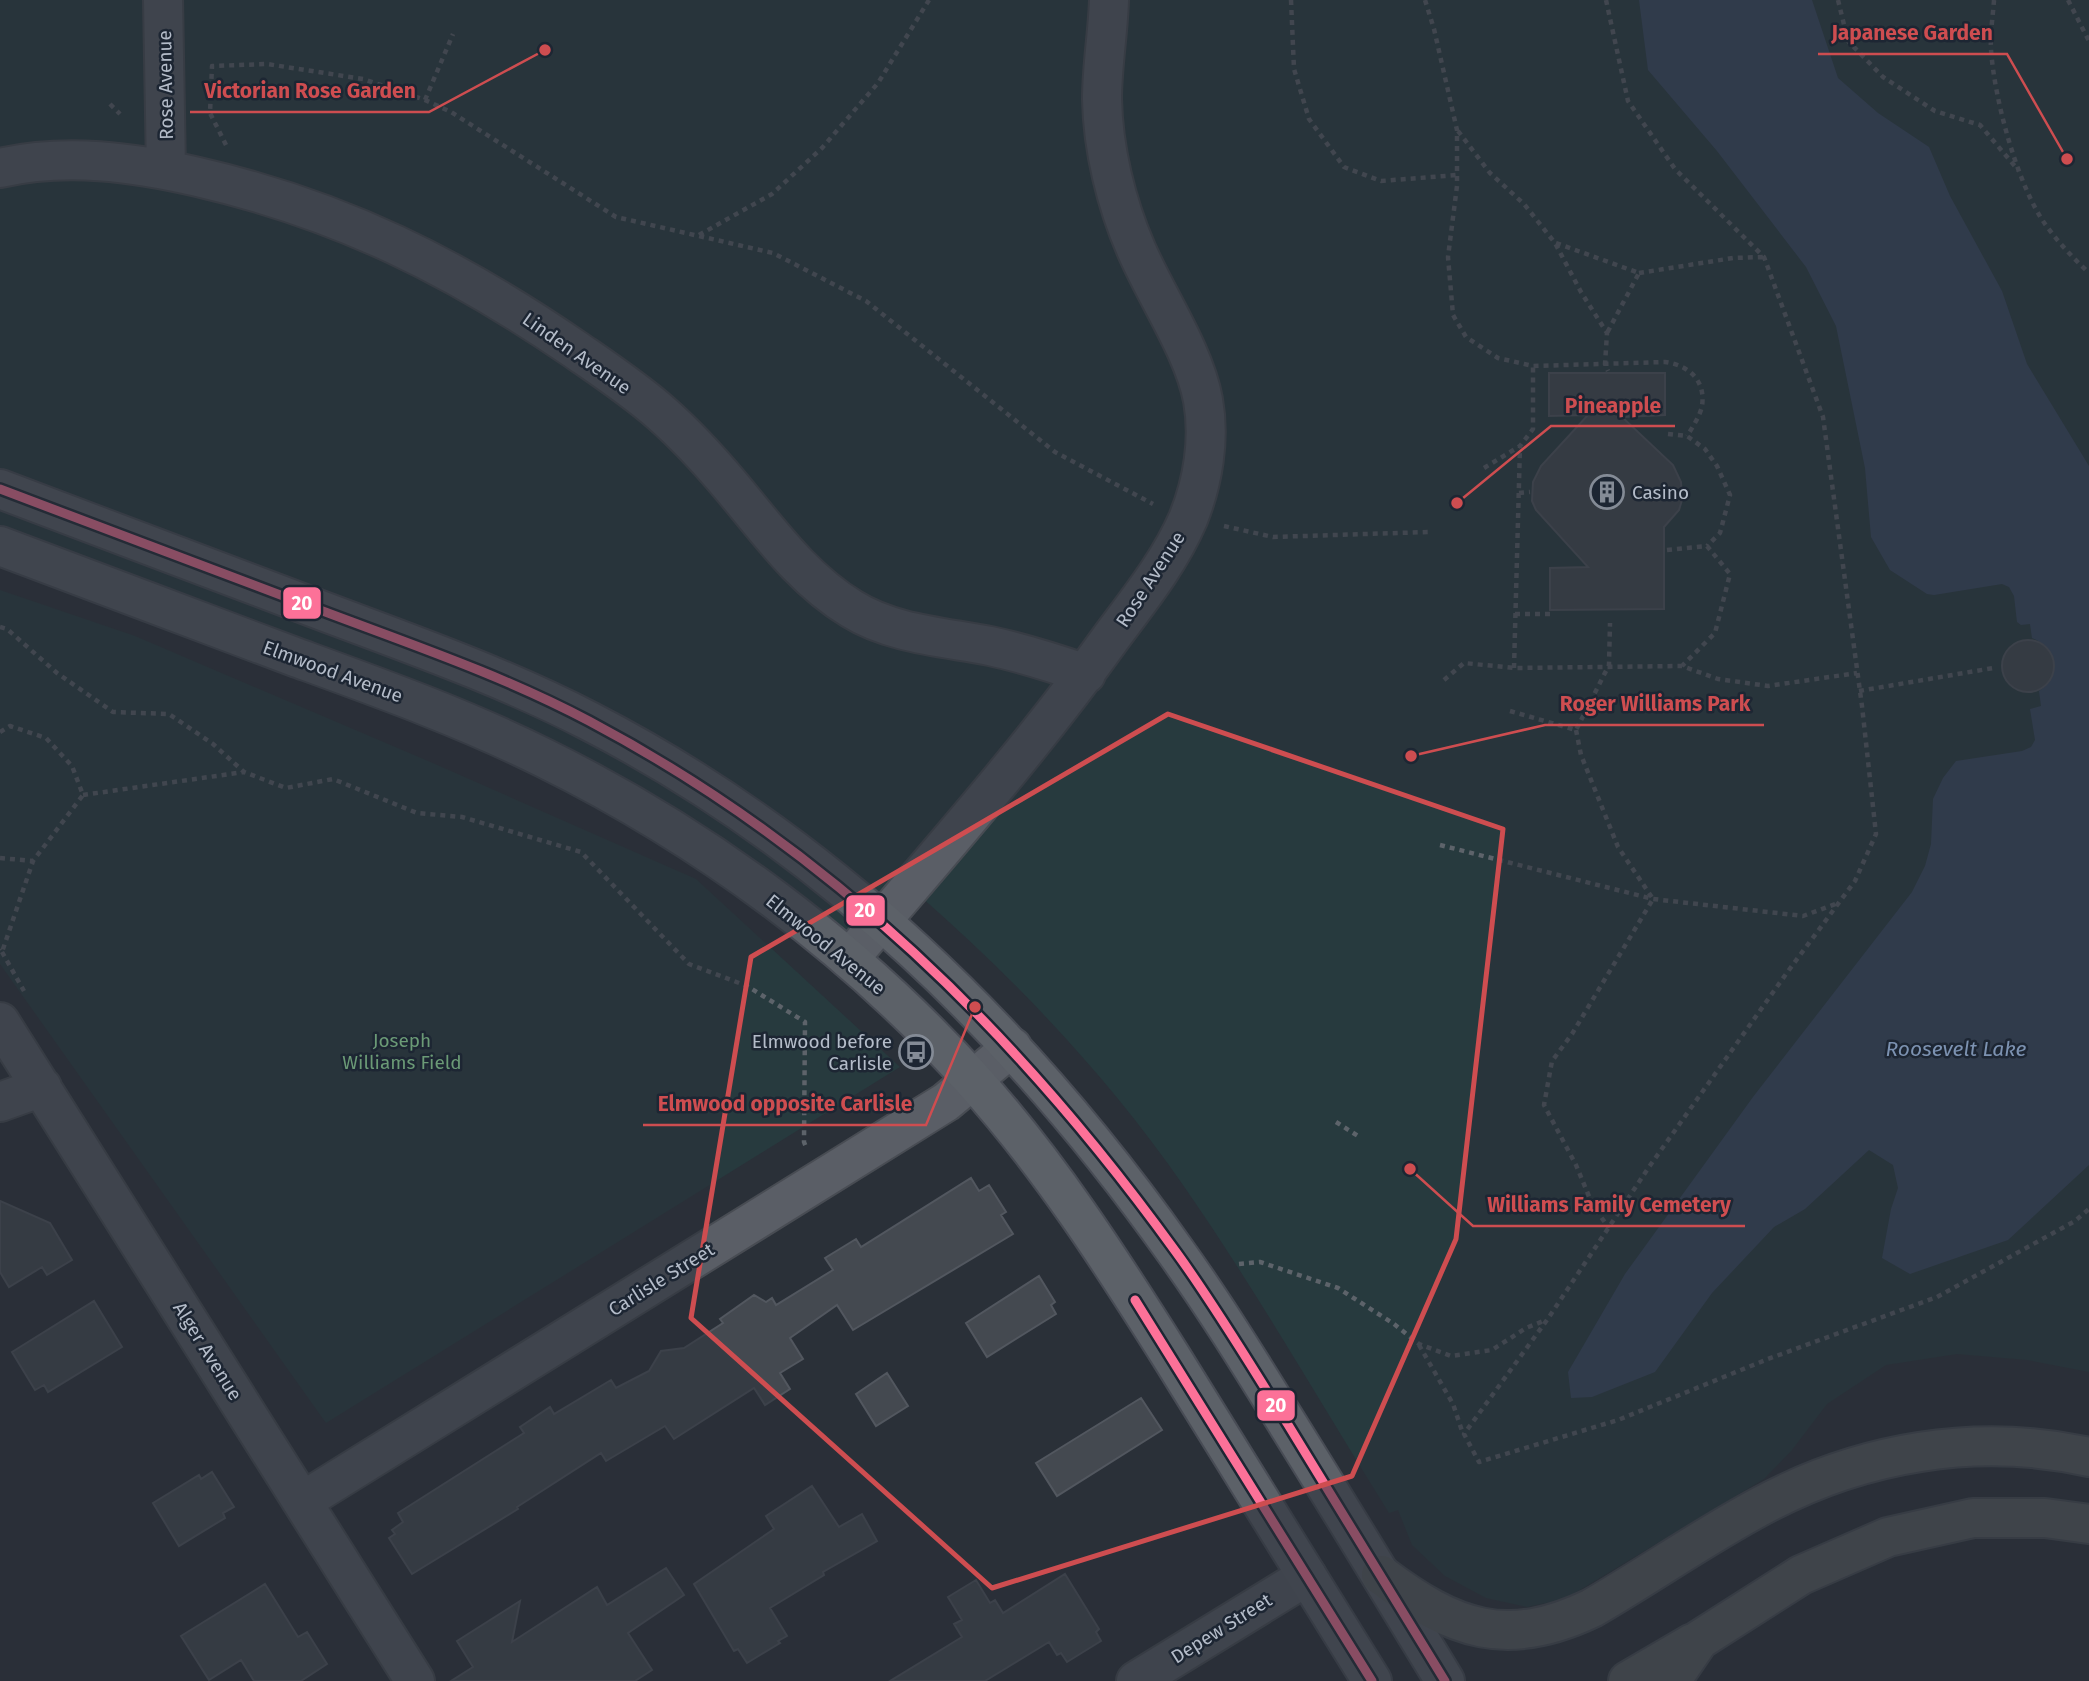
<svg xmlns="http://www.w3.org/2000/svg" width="2089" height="1681" font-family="'Fira Sans',sans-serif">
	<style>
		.green { fill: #273a3e }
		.water { fill: #384963 }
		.building { fill: #444950; stroke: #52575f; stroke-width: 2 }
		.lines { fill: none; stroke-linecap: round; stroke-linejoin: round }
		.minor-casing { stroke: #484c53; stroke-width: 42 }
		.major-casing { stroke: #484c55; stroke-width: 42 }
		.highway-casing { stroke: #474c53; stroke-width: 42 }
		.path { stroke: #5d636a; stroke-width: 4.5; stroke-dasharray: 5 5; stroke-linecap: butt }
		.minor { stroke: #5a5e66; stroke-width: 38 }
		.major { stroke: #5c6168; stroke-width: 38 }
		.highway { stroke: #5a5d60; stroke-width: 38 }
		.bus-1-casing { stroke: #1d2633; stroke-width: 14 }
		.bus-1 { stroke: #fc7198; stroke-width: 9 }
		.marked { fill: none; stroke: #ce4d50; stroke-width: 5; stroke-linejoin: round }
		.labels { text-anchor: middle; stroke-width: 5; stroke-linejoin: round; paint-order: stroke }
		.street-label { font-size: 19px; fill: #b4bcc9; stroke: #1d2633 }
		.poi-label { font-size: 19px; fill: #b4bcc9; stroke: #1d2633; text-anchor: start }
		.park-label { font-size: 19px; fill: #6b9a76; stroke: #1d2633 }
		.water-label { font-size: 21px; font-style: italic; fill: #7c92b1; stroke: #1d2633 }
		.leader { fill: none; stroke: #ce4d50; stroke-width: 2.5 }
		.callout-dot { fill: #ce4d50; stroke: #1d2633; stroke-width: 2.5 }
		.callout-label { font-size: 21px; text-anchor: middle; font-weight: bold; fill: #ce4d50; stroke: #1d2633; stroke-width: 5; stroke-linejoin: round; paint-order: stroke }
		.line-badge { stroke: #1d2633; stroke-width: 2.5 }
		.badge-label { font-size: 19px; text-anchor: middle; font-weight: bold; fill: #fff }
	</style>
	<rect width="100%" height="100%" fill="#2a3038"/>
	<!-- green -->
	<path class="green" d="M0,0H2089V1372L2027,1360L1957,1354L1886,1365L1827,1404L1792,1450L1764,1479L1565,1599L1527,1607L1486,1598L1445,1576L1412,1545L1398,1510L1389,1513C1321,1404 1256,1290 1183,1185C1109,1078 1017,981 920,896L859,958L591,772L0,540Z
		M0,590L135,636L435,764L696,879L900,1067L326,1423L0,964Z"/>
	<!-- water -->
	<path class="water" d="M1639,0H1812L1838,78L1878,113L1929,147L1950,196L2002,291L2027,364L2089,466V1165L2008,1240L1910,1274L1882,1258L1891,1209L1898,1188L1893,1165L1869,1150L1805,1209L1774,1227L1712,1293L1655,1372L1592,1397L1571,1398L1568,1372L1625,1274L1753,1097L1912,892L1925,866L1931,844L1933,799L1943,778L1956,761L2022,751L2031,747L2035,740L2030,709L2041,706L2039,691C2063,676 2057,647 2032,638L2030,624L2021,625L2017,622L2014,596L2009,587L2002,584L1934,595L1927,594L1890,570L1871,537L1865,468L1836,326L1806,267L1717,151L1648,70Z"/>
	<!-- building -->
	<path class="building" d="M1549,373H1665V415L1622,417L1673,465L1681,482L1682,500L1679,510L1664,527V609L1550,610V568L1588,567L1536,510L1532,501L1533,482L1541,466L1588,415L1549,416Z
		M2002 666a26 26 0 1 1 52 0a26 26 0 1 1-52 0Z
		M971,1178L979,1191L989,1185L1006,1212L1001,1215L1013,1234L853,1330L837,1305L790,1338L803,1359L780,1373L790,1389L765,1405L754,1388L674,1439L665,1426L606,1461L601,1453L517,1507L518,1509L412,1574L389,1538L395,1534L392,1530L403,1522L398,1513L524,1433L520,1427L550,1407L554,1414L611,1380L616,1388L649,1371L661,1351L684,1348L723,1323L720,1319L754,1295L766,1302L772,1298L776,1305L833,1270L825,1258L856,1239L861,1247Z
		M0,1201L50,1223L72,1260L47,1275L42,1267L9,1287L0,1272Z
		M1039,1276L1055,1302L1051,1305L1056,1314L987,1357L966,1323Z
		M94,1301L122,1347L48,1392L44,1385L35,1390L12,1352Z
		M887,1373L908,1406L876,1426L856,1394Z
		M1141,1398L1162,1430L1057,1496L1036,1463Z
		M212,1472L234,1507L223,1513L225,1518L179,1546L153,1503L199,1475L201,1479Z
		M812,1486L839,1527L862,1514L877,1541L823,1572L824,1575L770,1608L787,1636L778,1641L780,1643L747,1663L738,1649L734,1651L694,1584L774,1529L766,1516Z
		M666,1568L684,1595L628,1633L652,1670L635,1681H451L473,1667L457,1641L520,1601L512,1642L597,1587L607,1605Z
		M1065,1574L1099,1629L1096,1632L1101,1641L1067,1662L1061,1653L1057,1655L1049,1642L985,1681H890L962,1637L954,1624L962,1620L948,1597L976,1580L990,1603L995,1600L1003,1613Z
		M265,1584L298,1637L307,1632L327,1664L301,1681H254L241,1660L209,1680L181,1636Z"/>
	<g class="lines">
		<!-- minor casing -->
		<g class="minor-casing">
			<path id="minor" d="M163,0L166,170
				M0,168C66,153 133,162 198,177C341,210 455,267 576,350C605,370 635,390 661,413C686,435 709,460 730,485C768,530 801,578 852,609C892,634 944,637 990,646C1023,653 1054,663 1086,674
				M849,959C938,854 1030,751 1110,639C1138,601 1169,563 1188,519C1203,482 1210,439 1203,400C1194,351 1156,296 1136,249C1116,203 1103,149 1102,99C1102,66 1108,33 1109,0
				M0,1022L415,1681
				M0,1102L42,1087
				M303,1501L946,1102L1012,1047
				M1136,1681L1307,1576"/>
		</g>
		<!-- major casing -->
		<g class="major-casing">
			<path id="major" d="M0,489C109,530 219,572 328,613C416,646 506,678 589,721C828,844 1022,1034 1176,1252C1214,1305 1248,1360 1282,1415C1337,1503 1391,1592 1445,1681
				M0,546C98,583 197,620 295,657C380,688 464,718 544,758C704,837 853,947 972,1079C1049,1164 1111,1261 1172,1358C1239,1465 1305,1573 1372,1681"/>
		</g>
		<!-- highway casing -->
		<g class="highway-casing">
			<path id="highway" d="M1381,1575C1454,1630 1507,1649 1592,1608C1649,1575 1703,1537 1761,1506C1861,1452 1977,1432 2089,1457
				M1628,1681L1693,1643
				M1671,1681L1699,1640L1801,1575L1888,1537L1973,1518H2045L2089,1524"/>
		</g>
		<!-- path -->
		<path class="path" d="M1291,0L1294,69L1309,119L1344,167L1381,181L1457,175
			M1425,0L1434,29L1457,130V186L1448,257L1453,315L1466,337L1498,358L1533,366L1665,362C1688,365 1706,380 1702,406C1700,416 1692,428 1687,436
			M1606,0L1628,101L1675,169L1764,257L1823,417L1862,706L1876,834L1855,881L1786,974L1649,1167L1547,1320L1464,1434L1479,1462L1618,1420L1768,1359L1937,1297L2075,1221L2089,1209
			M1838,0L1848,41L1883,77L1935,111L1980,125L2019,171
			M1994,0C1993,16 1990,33 1991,49C1994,98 2017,184 2045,224C2058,242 2073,258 2089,273
			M2068,0L2089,41
			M425,100L453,34
			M110,104L120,114
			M1458,131L1490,173L1524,204L1555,243L1581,292L1607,333L1605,364L1608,371
			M226,145L210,113L212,66L267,64L363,79L425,100L451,112L616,217L773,253L866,301L1055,452L1153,504
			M699,235L772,194L822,148L878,83L929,0
			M1556,243L1639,273L1607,333
			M1639,273L1733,258L1763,257
			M1668,434L1687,436L1705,449L1717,466L1730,495L1720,533L1707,546
			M1484,468L1520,446L1533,429V366
			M1519,493L1530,492
			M1224,526L1273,537L1428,532
			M1667,550L1707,546L1730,574L1715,633L1682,666
			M1515,614H1553
			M0,627L7,629L57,673L113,712L169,714L213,744L244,772L286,788L333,779L417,813L462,817L581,852L689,964L747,986L805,1022L804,1142L806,1147
			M1514,668L1520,446
			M1444,680L1464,663L1514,668L1682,666L1718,679L1768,686L1857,673
			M1859,691L1993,668
			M1510,711L1576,730L1609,665L1610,623
			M1576,730L1581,755L1618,847L1653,899L1572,1034L1552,1061L1544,1105L1576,1165L1593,1206L1609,1228
			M0,732L10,726L46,738L72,766L83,795L33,861L2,952L0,949
			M83,795L244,772
			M1440,845L1653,899L1803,916L1838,903
			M0,858L33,861
			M2,952L24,991
			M1336,1122L1358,1136
			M1239,1264L1260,1262L1338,1288L1394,1324L1419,1344L1451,1356L1492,1350L1526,1328L1546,1320
			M1419,1345L1453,1404L1463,1434"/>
		<!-- minor -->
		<use href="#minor" class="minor"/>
		<!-- major -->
		<use href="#major" class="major"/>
		<!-- highway -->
		<use href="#highway" class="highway"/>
		<!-- bus-1 casing -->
		<g class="bus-1-casing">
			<path id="bus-1" d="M0,489C109,530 219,572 328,613C416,646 506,677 589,721C829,848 1018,1033 1176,1252C1216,1307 1251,1366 1287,1423C1340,1509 1393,1595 1445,1681
				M1135,1300L1372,1681"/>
		</g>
		<!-- bus-1 -->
		<use href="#bus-1" class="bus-1"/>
	</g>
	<!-- marked area -->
	<path d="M0 0H2089V1681H0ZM1168,714L1503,829L1456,1239L1352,1476L992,1588L691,1318L751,957Z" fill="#2a3038" fill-opacity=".55" fill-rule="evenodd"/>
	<path class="marked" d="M1168,714L1503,829L1456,1239L1352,1476L992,1588L691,1318L751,957Z"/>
	<!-- icons -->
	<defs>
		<g id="building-ring" transform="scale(1.75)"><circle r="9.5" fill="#1d2633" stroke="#848b96" stroke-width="1.5"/><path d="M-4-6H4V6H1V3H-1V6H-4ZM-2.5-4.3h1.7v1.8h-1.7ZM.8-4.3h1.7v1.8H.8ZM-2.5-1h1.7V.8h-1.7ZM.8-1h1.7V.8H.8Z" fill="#848b96"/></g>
		<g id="bus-ring" transform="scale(1.75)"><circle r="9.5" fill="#1d2633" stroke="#848b96" stroke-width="1.5"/><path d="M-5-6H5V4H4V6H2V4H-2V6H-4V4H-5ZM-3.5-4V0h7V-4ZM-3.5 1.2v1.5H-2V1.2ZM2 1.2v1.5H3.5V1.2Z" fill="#848b96"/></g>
	</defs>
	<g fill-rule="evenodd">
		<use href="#building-ring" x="1607" y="492"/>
		<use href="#bus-ring" x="916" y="1052"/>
	</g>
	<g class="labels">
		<!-- street labels -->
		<g class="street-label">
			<text transform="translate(165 85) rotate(-91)" y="7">Rose Avenue</text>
			<text transform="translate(577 353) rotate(35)" y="7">Linden Avenue</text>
			<text transform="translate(1150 579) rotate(-57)" y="7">Rose Avenue</text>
			<text transform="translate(333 671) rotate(20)" y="7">Elmwood Avenue</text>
			<text transform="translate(826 944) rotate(39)" y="7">Elmwood Avenue</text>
			<text transform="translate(661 1279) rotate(-32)" y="7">Carlisle Street</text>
			<text transform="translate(208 1351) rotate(58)" y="7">Alger Avenue</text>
			<text transform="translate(1221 1628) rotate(-32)" y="7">Depew Street</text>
		</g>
		<!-- poi labels -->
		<g class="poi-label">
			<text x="1632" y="499">Casino</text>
			<text x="892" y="1048" text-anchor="end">Elmwood before<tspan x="892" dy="22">Carlisle</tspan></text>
		</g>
		<!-- park labels -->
		<g class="park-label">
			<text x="402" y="1047">Joseph<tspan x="402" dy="22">Williams Field</tspan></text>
		</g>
		<!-- water labels -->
		<g class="water-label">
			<text x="1956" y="1056">Roosevelt Lake</text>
		</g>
	</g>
	<!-- callouts -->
	<path class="leader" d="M2067 159L2007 54H1818M545 50L429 112H190M1457 503L1551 426H1675M1411 756L1545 725H1764M975 1007L926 1125H643M1410 1169L1473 1226H1745"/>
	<g class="callout-dot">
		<circle cx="2067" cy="159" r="7"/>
		<circle cx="545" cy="50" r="7"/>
		<circle cx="1457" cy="503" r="7"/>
		<circle cx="1411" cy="756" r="7"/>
		<circle cx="975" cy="1007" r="7"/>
		<circle cx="1410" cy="1169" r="7"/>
	</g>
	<g class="callout-label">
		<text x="1912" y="40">Japanese Garden</text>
		<text x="310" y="98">Victorian Rose Garden</text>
		<text x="1613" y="413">Pineapple</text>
		<text x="1655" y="711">Roger Williams Park</text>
		<text x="785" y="1111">Elmwood opposite Carlisle</text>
		<text x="1609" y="1212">Williams Family Cemetery</text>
	</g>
	<g class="line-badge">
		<rect x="282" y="586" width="40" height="34" rx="7" fill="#fc7198"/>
		<rect x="845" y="894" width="41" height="33" rx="7" fill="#fc7198"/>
		<rect x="1256" y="1389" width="40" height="33" rx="7" fill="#fc7198"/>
	</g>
	<g class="badge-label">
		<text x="302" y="610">20</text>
		<text x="865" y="917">20</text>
		<text x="1276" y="1412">20</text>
	</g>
</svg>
